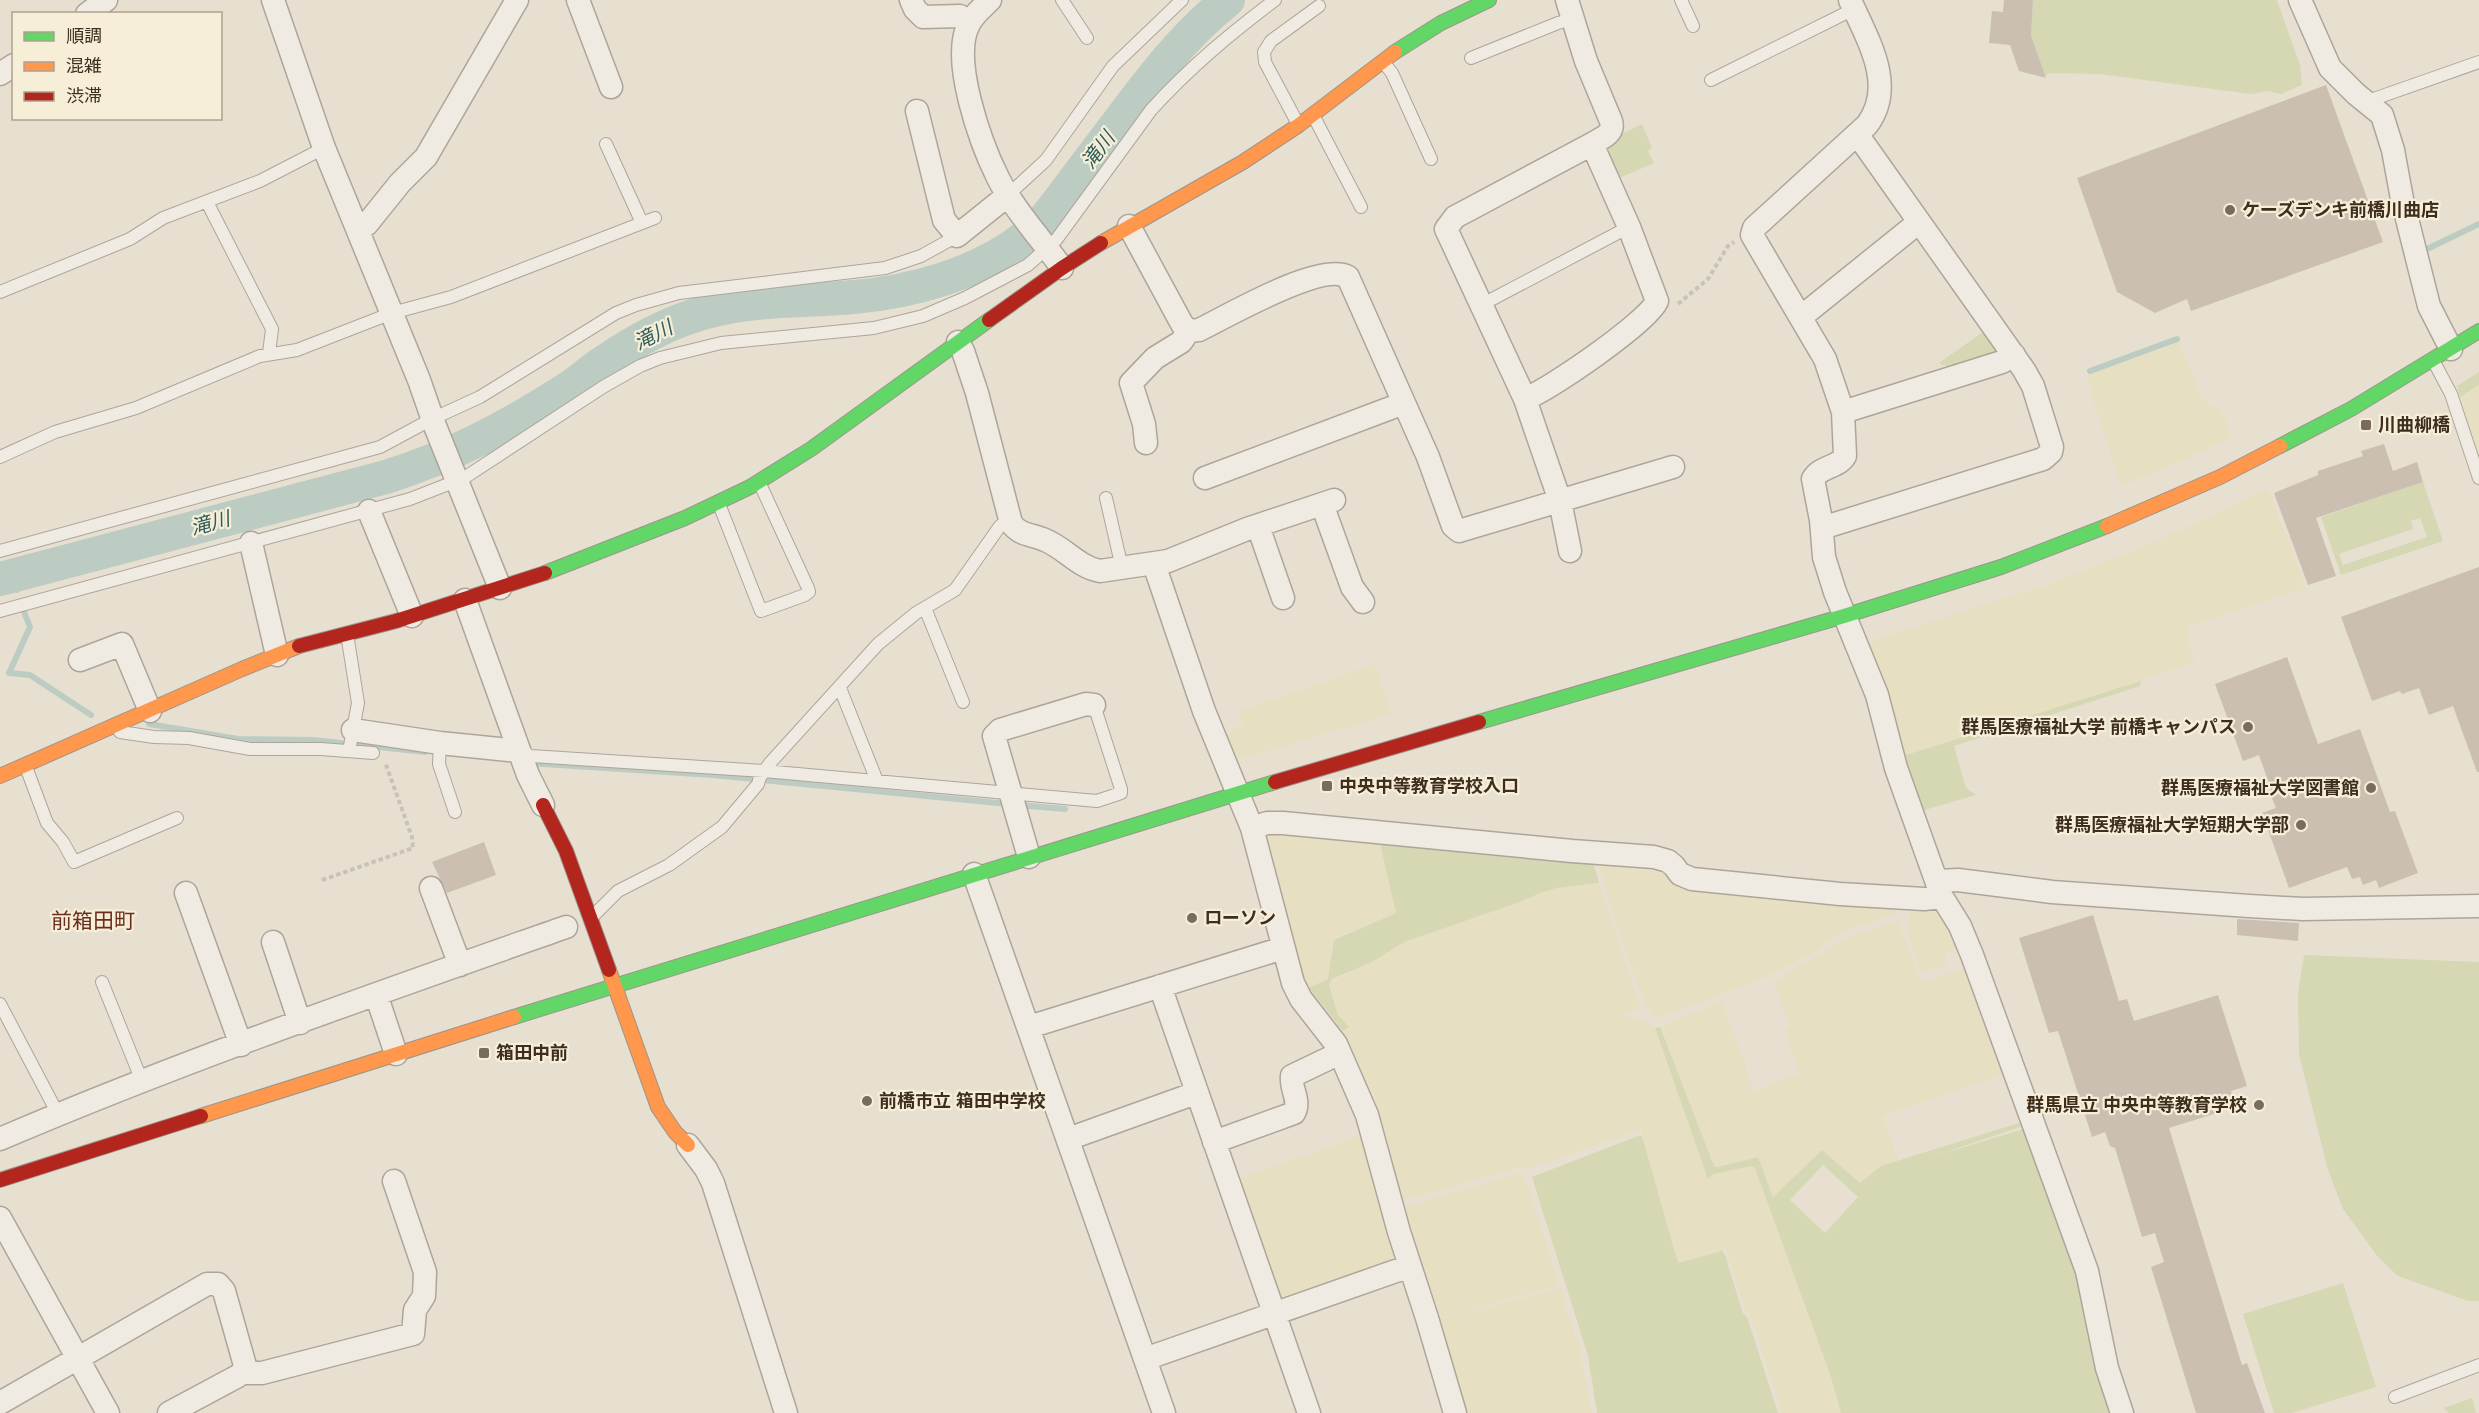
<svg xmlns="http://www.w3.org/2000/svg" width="2479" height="1413" font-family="Lora,'Noto Sans JP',serif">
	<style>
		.farmland { fill: #e6dfc2 }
		.green { fill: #d6d7b3; fill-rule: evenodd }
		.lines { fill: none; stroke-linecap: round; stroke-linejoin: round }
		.stream { stroke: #bcccc2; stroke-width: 6 }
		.river { stroke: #bcccc2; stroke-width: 34 }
		.building { fill: #cbbfb2 }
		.lane-casing { stroke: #ada599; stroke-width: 14 }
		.street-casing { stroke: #ada599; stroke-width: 25 }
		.fast-casing { stroke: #9c958a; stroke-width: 16 }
		.slow-casing { stroke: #9c958a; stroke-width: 16 }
		.jam-casing { stroke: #9c958a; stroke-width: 16 }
		.path { stroke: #c8c2b9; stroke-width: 4; stroke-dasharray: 4.5 3; stroke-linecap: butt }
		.lane { stroke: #efebe3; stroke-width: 12 }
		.street { stroke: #efebe3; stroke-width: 22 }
		.fast { stroke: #63d668; stroke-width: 14 }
		.slow { stroke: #ff974d; stroke-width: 14 }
		.jam { stroke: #b3261e; stroke-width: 14 }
		.poi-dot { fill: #786c5e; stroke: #f7eed8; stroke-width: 2 }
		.labels { text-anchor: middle; stroke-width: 4.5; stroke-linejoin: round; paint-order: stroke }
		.poi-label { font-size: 18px; font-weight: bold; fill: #3d2e20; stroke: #f7eed8; text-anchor: start }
		.water-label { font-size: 20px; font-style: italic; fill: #2f5d5a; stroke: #f7eed8 }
		.quarter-label { font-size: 21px; fill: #6b2e1e; stroke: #f7eed8 }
	</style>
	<rect width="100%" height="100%" fill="#e7e0d1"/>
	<!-- farmland -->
	<path class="farmland" d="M2179,340L2201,397L2210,406L2219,408L2223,412L2231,437L2180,462L2123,485L2118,477L2087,380L2090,374Z
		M2479,385V455L2460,397Z
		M2268,489L2306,589L2186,627L2190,639L2189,647L2195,662L2141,681L1900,757L1865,643L2046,585L2141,548Z
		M1375,664L1391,714L1234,761L1223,735L1243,725L1238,711Z
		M1267,833L1380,843L1396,913L1338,937L1332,946L1330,974L1328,979L1309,988L1302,979L1264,834Z
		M1602,865L1666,873L1762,895L1763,902L1777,897L1894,903L1896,914L1849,929L1830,940L1817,951L1766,977L1655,1019L1647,1008L1624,948L1599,867Z
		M1599,883L1640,1008L1622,1017H1637L1655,1028L1708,1179L1713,1174L1753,1166L1755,1168L1830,1375L1841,1413H1782L1750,1314L1746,1311L1725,1247L1722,1251L1678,1263L1660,1196L1655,1189L1641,1129L1531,1168H1516L1402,1201L1376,1099L1343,1031L1348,1028L1338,1015L1330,982L1372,962L1404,942L1517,903L1540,892L1556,888Z
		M1912,908H1937L1957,948L1945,952L1947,965L1922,972L1906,930Z
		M1897,921L1922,982L1970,966L2007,1073L1883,1116L1898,1160L1876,1169L1860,1183L1822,1150L1773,1197L1758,1157L1714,1166L1660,1027L1722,1001L1746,1067L1753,1092L1755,1093L1756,1090L1799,1073L1784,1030L1790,1026L1774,984L1775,981L1853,935Z
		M1362,1135L1384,1223L1397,1254L1393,1262L1285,1300L1276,1295L1236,1179Z
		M1521,1173L1524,1174L1559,1285L1441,1318L1403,1207Z
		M1560,1288L1580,1350L1592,1413H1467L1440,1319Z"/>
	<!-- green -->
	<path class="green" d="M2033,0H2277L2300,65L2302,85L2281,94L2267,91L2251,94L2099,74L2050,73L2045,76L2031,36Z
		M1642,124L1652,148L1648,151L1654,163L1617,179L1605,151L1610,140Z
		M1990,327L1999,354C1981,360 1956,373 1939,363Z
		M2479,372V385L2460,397L2457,386Z
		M2423,482L2443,541L2341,575L2321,517ZM2420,518L2427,537L2343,565L2339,554L2413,529L2411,521Z
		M2141,681L2140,686L1954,746L1966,788L1976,795L1925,810L1920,816L1900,757Z
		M1380,843L1594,865L1599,883L1556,888L1540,893L1517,903L1404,942L1372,962L1332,979L1329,985L1338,1015L1349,1027L1343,1031L1309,988L1328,979L1334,940L1396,913Z
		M2304,955L2479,962V1301H2468L2398,1276L2378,1257L2343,1209L2328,1170L2299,1054L2298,994Z
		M1660,1027L1714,1166L1717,1167L1758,1157L1773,1197L1822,1150L1860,1183L1881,1166L2025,1121L2026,1125L1931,1157L2027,1128L2080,1276L2112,1413H1841L1830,1374L1755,1168L1752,1166L1713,1174L1708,1179L1655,1028ZM1823,1165L1858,1197L1825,1233L1790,1200Z
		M1638,1136H1642L1678,1263L1722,1251L1725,1255L1743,1314L1747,1317L1778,1413H1597L1588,1356L1532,1177Z
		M2343,1283L2376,1387L2292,1413H2274L2243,1314Z
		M2472,1398L2476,1413H2448L2444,1408Z"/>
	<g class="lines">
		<!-- stream -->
		<path class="stream" d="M2423,251L2479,224
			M2090,371L2177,339
			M12,576L17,590
			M24,612L30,627L9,673L30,675L91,715
			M149,724L238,739L313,740L425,752
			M528,763L712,775L1008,804
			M1018,805L1065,809"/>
		<!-- river -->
		<path class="river" d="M0,579L386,477C455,455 506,428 567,389C580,381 591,370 604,362C632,343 662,326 693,316C745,298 800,302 854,297C911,292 978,274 1024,238C1048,220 1065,192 1083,169C1128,111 1170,46 1228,0"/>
	</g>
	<!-- building -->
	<path class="building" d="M2004,0H2033L2031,36L2046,78L2019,71L2010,45L1989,43L1992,11L2003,12Z
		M2326,85L2383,242L2191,311L2187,299L2155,313L2117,292L2077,178Z
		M2384,444L2393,471L2417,462L2423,482L2316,518L2336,576L2308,585L2274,493L2318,475V471L2363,456L2361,451Z
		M2479,567V772H2477L2453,706L2429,715L2419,688L2402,694L2400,691L2372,701L2341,617Z
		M2287,657L2318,744L2360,729L2390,812L2395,811L2418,873L2379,888L2376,880L2363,885L2360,877L2352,879L2347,867L2289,888L2262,813L2276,808L2271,796L2273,795L2259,755L2243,761L2215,684Z
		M484,842L496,875L447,893L432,862Z
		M2093,915L2119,1001L2127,999L2134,1021L2218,995L2247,1086L2231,1091L2236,1107L2169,1128L2242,1365L2247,1363L2265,1413H2196L2151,1267L2164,1262L2155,1233L2142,1237L2115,1148L2110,1146L2105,1132L2092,1137L2058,1031L2049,1033L2019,938Z
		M2237,919L2299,923L2298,941L2237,935Z"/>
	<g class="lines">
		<!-- lane casing -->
		<g class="lane-casing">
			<path id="lane" d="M1062,0L1087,38
				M1681,0L1693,26
				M1471,58L1558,23L1573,19
				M1384,63L1392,73L1431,159
				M1711,80L1854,9
				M2365,102L2479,62
				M1313,115L1361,207
				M1298,124L1265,62L1264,52L1271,41L1319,6
				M606,144L642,223
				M1008,195L1046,160L1113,66L1182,0
				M207,202L272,329L269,353
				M0,292L130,239L163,218L260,181L324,148
				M1483,304L1629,227
				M2434,362L2451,394L2479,478
				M0,457L55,432L136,408L260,356L297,350L392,313L451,297L655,218
				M1106,498L1122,568
				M719,504L761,611L805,595L809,592L808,588L760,484
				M0,551L380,447L432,419L480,397L616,313L636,305L679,293L885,268L921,256L957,236
				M925,608L963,702
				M0,611L410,499L464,478L603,387L640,366L660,358L721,343L874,328L923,316L965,298L1028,265L1056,240L1151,110C1190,67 1230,34 1275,0
				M347,634L358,703L349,751
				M840,688L877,781
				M120,732L154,737L189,738L250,749H321L373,753
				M440,743L439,764L455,812
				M520,751L531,756L764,771L1097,801L1121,793V789L1094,705
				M26,767L47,823L63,842L74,862L177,818
				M591,918L618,891L669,865L722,827L758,784L760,777L770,763L878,644L916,613L955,590L1000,526L1010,519
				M102,982L142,1081
				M0,1004L58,1114
				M2395,1397L2479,1365"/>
		</g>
		<!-- street casing -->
		<g class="street-casing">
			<path id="street" d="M273,0L324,148L419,380L435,426L500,588
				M578,0L611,87
				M911,0L915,9L923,17L960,16L969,23
				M990,0C983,7 973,15 969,24C950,59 981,144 998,178C1013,208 1042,240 1062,268
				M1567,0L1586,61L1611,121C1615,134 1601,138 1592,144L1455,217L1446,229L1525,399L1560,501L1570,551
				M1850,0C1867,39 1897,85 1867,125L1754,228L1752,235L1825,359L1843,412L1845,456C1838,468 1820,466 1813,479L1821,520L1824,557L1835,592L1877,695L1896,768L1942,897L1960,926L1972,955L2087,1271L2107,1368L2122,1413
				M2300,0L2330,68L2356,94L2382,115L2393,150L2402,199L2429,306L2451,349
				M87,14L106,0
				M0,74L14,65
				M917,111L944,220L957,236L1008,195
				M1129,226L1182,324L1189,331L1199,330C1226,317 1321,261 1348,277L1428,457L1453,526L1459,531L1673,467
				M358,230L367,224L400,183L426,157L517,0
				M1801,317L1919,222
				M958,342L963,351L977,393L1011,523C1020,536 1032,534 1045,540C1065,548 1078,567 1100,571L1168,561L1247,529L1334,500
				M1525,399C1549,390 1648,322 1657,301L1629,227L1592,144
				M1843,412L2002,362L2014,355
				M1146,443L1144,424L1131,383L1155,358L1181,342L1184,338L1186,328
				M1205,478L1404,403
				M1322,504L1352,587L1363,602
				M369,511L412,616
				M1258,526L1283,598
				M1822,528L2043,459L2051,452L2052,447L2033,386L2024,370L1857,134
				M251,543L277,655
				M1156,563L1157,573L1204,711L1252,828L1293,983L1301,999L1336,1044L1367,1115L1399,1232L1427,1318L1455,1413
				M465,600L528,775L543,805
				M80,660L122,644L150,711
				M353,730L440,743L519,751
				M1252,828L1267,823H1283L1572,851L1654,857L1668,861L1674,866L1680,874L1692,879L1840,894L1924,899L1942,897
				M1029,857L994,736L1000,730L1086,704L1094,705
				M974,874L1164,1413
				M1937,881L1958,880L2052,892L2249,906L2303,909L2479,906
				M431,888L460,965
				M186,893L241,1045
				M273,942L300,1023
				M1160,986L1309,1413
				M376,994L396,1054
				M1029,1027L1283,948
				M0,1139C185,1060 376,994 566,927
				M1068,1139L1196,1093
				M1214,1142L1294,1113C1301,1100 1290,1089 1292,1076L1340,1053
				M688,1145L706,1169L713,1183L786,1413
				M0,1218L108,1413
				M1145,1359L1410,1266
				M243,1373H262L413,1334L415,1310L424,1296L425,1272L394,1181
				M0,1403L207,1284H218L224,1291L246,1369L238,1376L169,1413"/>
		</g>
		<!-- fast casing -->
		<g class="fast-casing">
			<path id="fast" d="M1395,52L1441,23L1489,0
				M2280,446L2351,409L2479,331
				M545,573L685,518L750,487L811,449L989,320
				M1479,722L1844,616L2001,567L2107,526
				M514,1017L1275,782"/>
		</g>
		<!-- slow casing -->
		<g class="slow-casing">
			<path id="slow" d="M1101,243L1243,162L1299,125L1395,52
				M2107,526L2220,477L2280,446
				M0,776L242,669L299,646
				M609,970L658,1107L675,1132L688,1145
				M201,1116L514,1017"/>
		</g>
		<!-- jam casing -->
		<g class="jam-casing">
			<path id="jam" d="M989,320L1062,268L1101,243
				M299,646L396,621L545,573
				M1275,782L1479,722
				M543,805L566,851L609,970
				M0,1180L201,1116"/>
		</g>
		<!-- path -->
		<path class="path" d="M1678,304L1708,279L1728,246L1734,242
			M322,880L413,848L412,837L385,762"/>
		<!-- lane -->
		<use href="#lane" class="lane"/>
		<!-- street -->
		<use href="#street" class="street"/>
		<!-- fast -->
		<use href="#fast" class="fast"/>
		<!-- slow -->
		<use href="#slow" class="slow"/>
		<!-- jam -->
		<use href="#jam" class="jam"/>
	</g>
	<!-- markers -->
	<g class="poi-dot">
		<circle cx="2230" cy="210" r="6"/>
		<rect x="2360" y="419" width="12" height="12" rx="3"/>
		<circle cx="2248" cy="727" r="6"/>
		<rect x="1321" y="780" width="12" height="12" rx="3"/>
		<circle cx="2371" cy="788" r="6"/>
		<circle cx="2301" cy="825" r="6"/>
		<circle cx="1192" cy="918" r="6"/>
		<rect x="478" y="1047" width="12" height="12" rx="3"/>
		<circle cx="867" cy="1101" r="6"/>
		<circle cx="2259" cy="1105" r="6"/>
	</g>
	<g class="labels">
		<!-- poi labels -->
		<g class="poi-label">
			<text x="2242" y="216">ケーズデンキ前橋川曲店</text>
			<text x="2378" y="431">川曲柳橋</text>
			<text x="2236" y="733" text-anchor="end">群馬医療福祉大学 前橋キャンパス</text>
			<text x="1339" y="792">中央中等教育学校入口</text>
			<text x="2359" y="794" text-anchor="end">群馬医療福祉大学図書館</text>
			<text x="2289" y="831" text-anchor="end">群馬医療福祉大学短期大学部</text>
			<text x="1204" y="924">ローソン</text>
			<text x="496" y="1059">箱田中前</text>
			<text x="879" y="1107">前橋市立 箱田中学校</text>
			<text x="2247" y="1111" text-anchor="end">群馬県立 中央中等教育学校</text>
		</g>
		<!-- water labels -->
		<g class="water-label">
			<text transform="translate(1098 150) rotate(-53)" y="7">滝川</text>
			<text transform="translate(653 335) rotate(-27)" y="7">滝川</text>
			<text transform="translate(210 523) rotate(-15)" y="7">滝川</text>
		</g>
		<!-- quarter labels -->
		<g class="quarter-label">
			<text x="93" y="928">前箱田町</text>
		</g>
	</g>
	<!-- legend -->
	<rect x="12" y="12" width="210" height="108" fill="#f7eed8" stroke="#ada18e" stroke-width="1.5"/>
	<rect x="24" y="32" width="30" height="9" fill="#63d668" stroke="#ada18e" stroke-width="1.5"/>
	<text x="66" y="42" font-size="18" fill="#3d2e20">順調</text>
	<rect x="24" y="62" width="30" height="9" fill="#ff974d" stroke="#ada18e" stroke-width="1.5"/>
	<text x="66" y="72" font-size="18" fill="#3d2e20">混雑</text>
	<rect x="24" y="92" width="30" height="9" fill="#b3261e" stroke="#ada18e" stroke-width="1.5"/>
	<text x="66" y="102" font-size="18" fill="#3d2e20">渋滞</text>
</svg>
